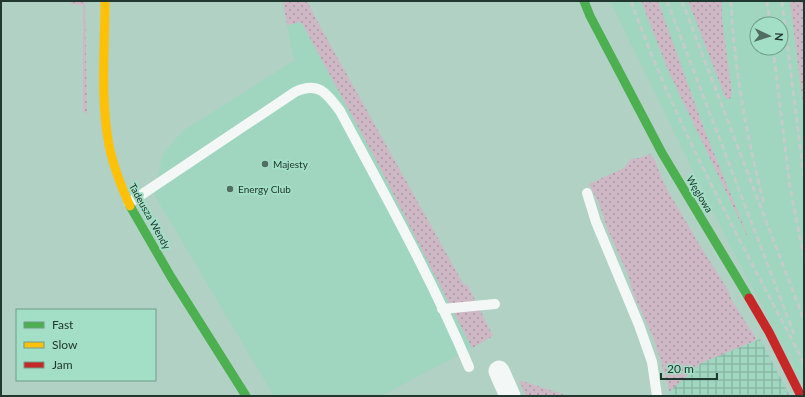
<svg xmlns="http://www.w3.org/2000/svg" width="805" height="397" font-family="Lato,sans-serif">
	<style>
		.built { fill: #a0d5c0; fill-rule: evenodd }
		.industrial { fill: url(#industrial-grid) }
		.grass { fill: url(#grass-dots) }
		.lines { fill: none; stroke-linecap: round; stroke-linejoin: round }
		.lane { stroke: #f3f8f6; stroke-width: 10 }
		.street { stroke: #f3f8f6; stroke-width: 21 }
		.fast { stroke: #4caf50; stroke-width: 9 }
		.slow { stroke: #ffc107; stroke-width: 9 }
		.jam { stroke: #c62828; stroke-width: 9 }
		.rail { stroke: #c3ccc8; stroke-width: 3; stroke-dasharray: 6 3; stroke-linecap: butt }
		.poi-dot { fill: #526e63; stroke: #a3dec6; stroke-width: 1.5 }
		.labels { text-anchor: middle; stroke-width: 4; stroke-linejoin: round; paint-order: stroke }
		.poi-label { font-size: 10px; fill: #20382f; stroke: #a3dec6; text-anchor: start }
		.street-label { font-size: 10px; fill: #20382f; stroke: #a3dec6 }
	</style>
	<defs>
		<pattern id="industrial-grid" width="8" height="8" patternUnits="userSpaceOnUse"><rect width="8" height="8" fill="#a0d5c0"/><path d="M0 4h8M4 0v8" fill="none" stroke="#82ae9c"/></pattern>
		<pattern id="grass-dots" width="8" height="8" patternUnits="userSpaceOnUse"><rect width="8" height="8" fill="#cfb8c5"/><path d="M2 2h.1M6 6h.1" fill="none" stroke="#a897a0" stroke-width="1.8" stroke-linecap="round"/></pattern>
	</defs>
	<rect width="100%" height="100%" fill="#b0d1c3"/>
	<!-- built -->
	<path class="built" d="M610,1H804V387L723,231ZM757,24H781V48H757Z
		M301,22L376,160L472,348L381,396H274L154,194L163,154L183,131L295,60L293,56L287,25Z"/>
	<!-- industrial -->
	<path class="industrial" d="M760,339L790,396H669V392L701,363Z"/>
	<!-- grass -->
	<path class="grass" d="M71,1H85L87,114L83,111V5L71,4Z
		M283,1H307L321,28L464,285L467,284L493,336L472,348L376,160L303,25L301,22L287,25Z
		M641,1H658L703,126L750,242L668,70Z
		M688,1H722V18L732,94L730,99H726Z
		M790,1H804V113Z
		M650,154L656,162L659,172L668,191L702,249L728,290L731,299L757,340L701,363L669,392L668,385L654,339L633,293L629,277L608,230L599,203L589,184L624,168L631,159L639,158Z
		M519,380L568,396H526Z"/>
	<g class="lines">
		<!-- lane -->
		<path class="lane" d="M587,193L596,222L639,325L652,362L657,396
			M129,203L295,92C318,81 327,93 340,111C385,195 432,279 469,367
			M442,309L495,304"/>
		<!-- street -->
		<path class="street" d="M499,371L510,396"/>
		<!-- fast -->
		<path class="fast" d="M584,1L590,16L662,153L749,298
			M130,206L171,277L246,396"/>
		<!-- slow -->
		<path class="slow" d="M105,1C105,48 100,98 109,145C113,166 121,186 130,206"/>
		<!-- jam -->
		<path class="jam" d="M749,298L769,332L801,396"/>
		<!-- rail -->
		<path class="rail" d="M631,1C676,127 743,245 804,363
			M667,1L794,334
			M682,1L804,320
			M731,1C734,70 747,137 764,204
			M767,1L770,24
			M782,1L804,178
			M773,48L790,187L804,258"/>
	</g>
	<!-- markers -->
	<g class="poi-dot">
		<circle cx="265" cy="164" r="4"/>
		<circle cx="230" cy="189" r="4"/>
	</g>
	<g class="labels">
		<!-- poi labels -->
		<g class="poi-label">
			<text x="273" y="168">Majesty</text>
			<text x="238" y="193">Energy Club</text>
		</g>
		<!-- street labels -->
		<g class="street-label">
			<text transform="translate(700 194) rotate(59)" y="4">Węglowa</text>
			<text transform="translate(150 216) rotate(61)" y="4">Tadeusza Wendy</text>
		</g>
	</g>
	<!-- border -->
	<rect width="805" height="397" fill="none" stroke="#20382f" stroke-width="4"/>
	<!-- legend -->
	<rect x="16" y="309" width="140" height="72" fill="#a3dec6" stroke="#6f9c8a"/>
	<rect x="24" y="322" width="20" height="6" fill="#4caf50" stroke="#6f9c8a"/>
	<text x="52" y="329" font-size="12" fill="#20382f">Fast</text>
	<rect x="24" y="342" width="20" height="6" fill="#ffc107" stroke="#6f9c8a"/>
	<text x="52" y="349" font-size="12" fill="#20382f">Slow</text>
	<rect x="24" y="362" width="20" height="6" fill="#c62828" stroke="#6f9c8a"/>
	<text x="52" y="369" font-size="12" fill="#20382f">Jam</text>
	<!-- north arrow -->
	<g transform="translate(769 36) rotate(94)"><circle r="19" fill="#a3dec6" stroke="#6f9c8a"/>
	<path d="M0-3L7 15L0 10L-7 15Z" fill="#526e63"/>
	<text y="-6" font-size="11" font-weight="bold" text-anchor="middle" fill="#20382f">N</text>
	</g>
	<!-- scale -->
	<path d="M661 373v6h56v-6" fill="none" stroke="#20382f" stroke-width="2"/>
	<text x="667" y="373" font-size="12" fill="#20382f" stroke="#a3dec6" stroke-width="3" paint-order="stroke">20 m</text>
</svg>
